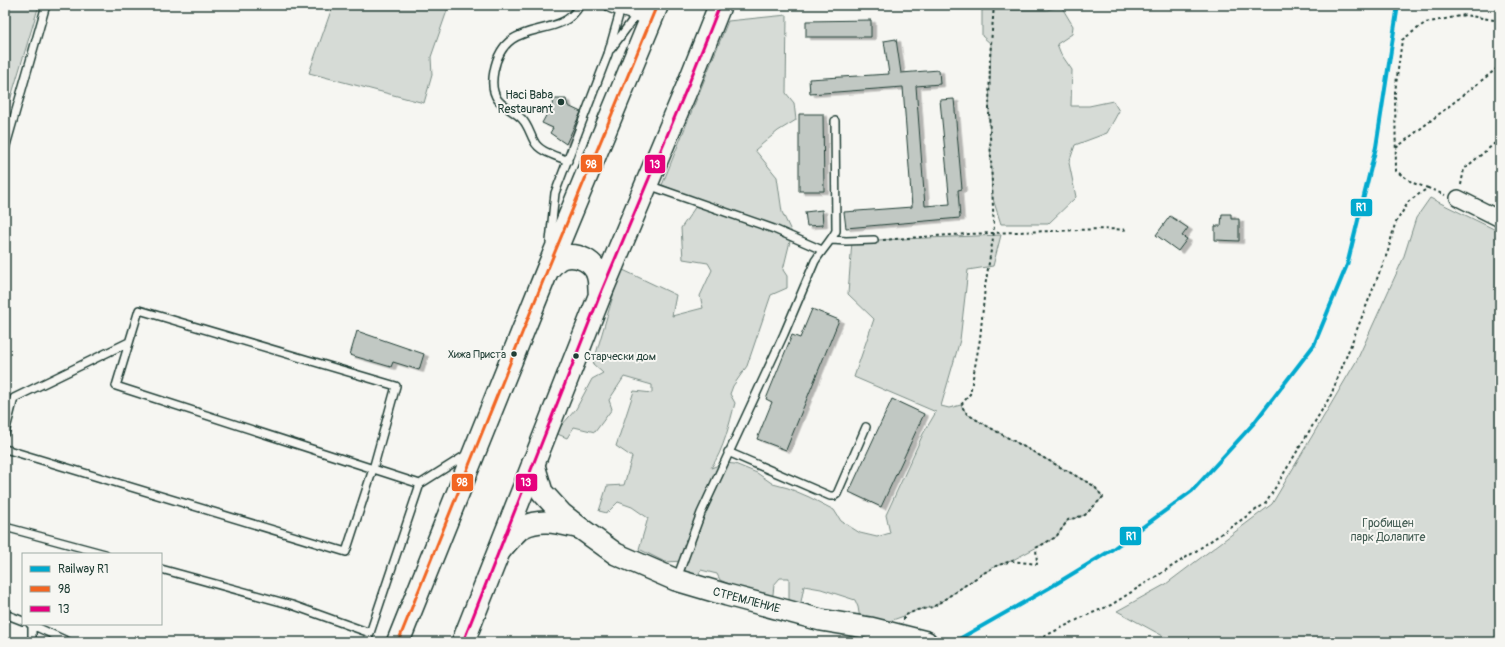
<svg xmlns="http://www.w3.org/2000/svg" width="1505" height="647" font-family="Pangolin,sans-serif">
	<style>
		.green { fill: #d6dbd6; stroke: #7a8c85 }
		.building { fill: #c1c8c3; stroke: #1f3d34; filter: url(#shadow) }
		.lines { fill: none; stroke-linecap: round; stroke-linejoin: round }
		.lane-casing { stroke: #1f3d34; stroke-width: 10 }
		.street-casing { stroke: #1f3d34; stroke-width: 18 }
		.secondary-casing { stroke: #1f3d34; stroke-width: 24 }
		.highway-casing { stroke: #1f3d34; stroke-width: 25 }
		.path { stroke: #1f3d34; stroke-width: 2; stroke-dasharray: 3 3; stroke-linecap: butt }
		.lane { stroke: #f6f6f2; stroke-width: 7 }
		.street { stroke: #f6f6f2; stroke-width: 15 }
		.secondary { stroke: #f6f6f2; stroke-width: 21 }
		.highway { stroke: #f6f6f2; stroke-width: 22 }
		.bus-1-casing { stroke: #f6f6f2; stroke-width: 6 }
		.bus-2-casing { stroke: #f6f6f2; stroke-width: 6 }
		.bus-1 { stroke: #f26522; stroke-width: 3 }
		.bus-2 { stroke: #e5007d; stroke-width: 3 }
		.rail-1-casing { stroke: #f6f6f2; stroke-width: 7 }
		.rail-1 { stroke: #00a9ce; stroke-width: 4 }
		.poi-dot { fill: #1f3d34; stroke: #f6f6f2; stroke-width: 1.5 }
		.labels { text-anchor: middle; stroke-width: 4; stroke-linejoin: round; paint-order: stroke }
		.bus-label { font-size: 11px; fill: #1f3d34; stroke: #f6f6f2; text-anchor: end }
		.poi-label { font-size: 12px; fill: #1f3d34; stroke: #f6f6f2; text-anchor: end }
		.park-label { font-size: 12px; fill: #445d54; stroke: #f6f6f2 }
		.street-label { font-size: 12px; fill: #1f3d34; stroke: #f6f6f2 }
		.line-badge { stroke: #f6f6f2; stroke-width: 1.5 }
		.badge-label { font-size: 11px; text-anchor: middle; font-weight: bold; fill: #fff }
	</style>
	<defs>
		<filter id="shadow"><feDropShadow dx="4.5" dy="2.5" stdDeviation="0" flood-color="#0004"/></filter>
	</defs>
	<rect width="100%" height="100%" fill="#f6f6f2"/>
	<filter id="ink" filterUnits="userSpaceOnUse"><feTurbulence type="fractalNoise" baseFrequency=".025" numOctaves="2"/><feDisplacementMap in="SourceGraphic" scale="8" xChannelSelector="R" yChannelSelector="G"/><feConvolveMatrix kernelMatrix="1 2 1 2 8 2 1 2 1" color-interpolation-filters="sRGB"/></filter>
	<g filter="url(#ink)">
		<!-- green -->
		<path class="green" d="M5,5H39L5,117Z
			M333,5H449L431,57L432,75L424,103L309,73Z
			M1061,6L1073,26L1072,34L1057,44L1061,54L1072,70L1071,106H1089L1113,101L1119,111L1107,133L1075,145L1069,163L1076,197L1048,224H1001L992,196L989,111L991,44L982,36V10H1047Z
			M787,15L786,93L794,103L796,120L778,131L755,150L777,177L782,212L792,233L783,270L787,276V288L771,295L747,366L733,386L730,394L735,403C729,425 724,449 711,468L724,463L735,464L757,473L773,484L788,488L809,497L834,510L841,521L860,533L877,537L890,533L886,515L923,434L936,412L854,377L874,319L848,294L852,241L1001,235L993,266L968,270L960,340L941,406L949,408L961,405L967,414L987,426L1094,486L1103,497L1085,515L1068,520L1056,537L1011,561L996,566L982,574L933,607L917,610L904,616L884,623L861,625L858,607L855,600L821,589L804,586L800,607L789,605V578H780L774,585L772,603L720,580L717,574L701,570L696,578L684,574V561L665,562L639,549L648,518L632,507L618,502L607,513L599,511L607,486L624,485L632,457L616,446L634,391L652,393V385L624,377L609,400L612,409L595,432L574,427L567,438L555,433L576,409L592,379L603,373L593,364L621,269L676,295L672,316L703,308L700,296L712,270L708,263L683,259L681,228L694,209L699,200L662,185L728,21Z
			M1430,198L1500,232V642H1174L1117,611L1166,584L1272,504L1357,360L1403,259L1416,218Z"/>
		<!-- building -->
		<path class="building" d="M871,20V37H806V21Z
			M896,39L901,73L939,70L940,84L916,86L925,206L950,204L940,100L954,99L962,189L958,190L960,218L846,228L844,212L912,207L903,87L810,94L809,79L889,74L884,41Z
			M555,99H566L568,106L581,112L566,144L550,133L553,128L542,123Z
			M799,114H823L824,191H799Z
			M822,210L823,225L807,226L805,212Z
			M1222,214H1231V219H1239V241L1215,240V226H1221Z
			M1170,216L1188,228L1182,236L1187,239L1178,251L1156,235Z
			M812,309L839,320L786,450L757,439L772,402L766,399L792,335L800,338Z
			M357,331L424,354L419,370L393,362L391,367L350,355Z
			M892,399L924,414L881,507L849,492Z"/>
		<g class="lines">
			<!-- lane casing -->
			<g class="lane-casing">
				<path id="lane" d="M611,49L637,14
					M5,149L46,5
					M568,161C557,156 539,152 534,141C530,134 528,125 522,119C515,112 505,108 498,100C492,92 492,81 494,71C505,13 560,43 580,5
					M648,185L774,229L822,250
					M832,240L846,241L874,240
					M550,241L555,193L608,54L621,8
					M5,433L14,398L129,342
					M5,449L346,552L373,469L396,386L139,310L116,386L420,484
					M728,452L830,496H834L837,494L866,427
					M5,527L105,554
					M161,569L292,605L370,633
					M677,578L701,513L784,334L815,261C822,250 830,242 836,231L835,121
					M5,614L23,621
					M30,624L69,642
					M32,625V642
					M367,642L420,484L466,455"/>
			</g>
			<!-- street casing -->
			<g class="street-casing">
				<path id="street" d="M612,5L652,18
					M1458,198L1500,219"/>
			</g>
			<!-- secondary casing -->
			<g class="secondary-casing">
				<g id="secondary">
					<path id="s1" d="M533,462L542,492L562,514L580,528L616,554L676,580L727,595L821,620L870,628L926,642"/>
					<path d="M499,552C505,545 516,531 523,527C541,518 558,523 576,527"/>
				</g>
			</g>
			<!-- highway casing -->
			<g class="highway-casing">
				<path id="highway" d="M547,271C551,266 557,259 563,257C578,253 595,262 598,276C600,282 599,289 600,295
					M398,642L547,271L657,5
					M463,642L600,295L689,83L720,5"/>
			</g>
			<!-- path -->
			<path class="path" d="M1396,148L1500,66
				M1461,185L1464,169L1500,139
				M1428,188L1413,183L1396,171L1395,92L1402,40L1425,23L1465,15L1500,21
				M883,240C941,235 999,232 1057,231C1081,230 1104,228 1128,230
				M904,620V616L917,610L933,607L982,574L996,566L1011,561L1037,564L1036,548L1056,537L1068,520L1085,515L1103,497L1094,486L987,426L967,414L961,405L970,394L980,339L985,287L994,232L989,111L990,57L994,5
				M1033,642L1083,617L1111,605L1193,553L1266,503L1331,395L1388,251L1395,224L1409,201L1428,188L1445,195"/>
			<!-- lane -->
			<use href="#lane" class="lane"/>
			<!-- street -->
			<use href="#street" class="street"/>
			<!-- secondary -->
			<use href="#secondary" class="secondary"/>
			<!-- highway -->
			<use href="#highway" class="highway"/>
			<!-- bus-1 casing -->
			<g class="bus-1-casing">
				<path id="bus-1" d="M398,642L547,271L657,5"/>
			</g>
			<!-- bus-2 casing -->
			<g class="bus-2-casing">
				<path id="bus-2" d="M463,642L600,295L689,83L720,5"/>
			</g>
			<!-- bus-1 -->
			<use href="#bus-1" class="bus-1"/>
			<!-- bus-2 -->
			<use href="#bus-2" class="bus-2"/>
			<!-- rail-1 casing -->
			<g class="rail-1-casing">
				<path id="rail-1" d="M954,642L1049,588L1110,551L1192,491L1254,423L1314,345L1347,265L1376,147L1398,5"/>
			</g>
			<!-- rail-1 -->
			<use href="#rail-1" class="rail-1"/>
		</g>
	</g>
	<!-- markers -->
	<g class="poi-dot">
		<circle cx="561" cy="102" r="4"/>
		<circle cx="514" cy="354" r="3.5"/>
		<circle cx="576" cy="356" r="3.5"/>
	</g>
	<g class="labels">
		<!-- bus labels -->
		<g class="bus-label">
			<text x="506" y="358">Хижа Приста</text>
			<text x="584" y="360" text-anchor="start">Старчески дом</text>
		</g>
		<!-- poi labels -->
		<g class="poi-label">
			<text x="553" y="99">Haci Baba<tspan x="553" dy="14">Restaurant</tspan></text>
		</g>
		<!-- park labels -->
		<g class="park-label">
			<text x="1388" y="527">Гробищен<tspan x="1388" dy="14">парк Долапите</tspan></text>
		</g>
		<!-- street labels -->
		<g class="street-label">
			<text dy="4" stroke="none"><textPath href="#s1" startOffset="267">СТРЕМЛЕНИЕ</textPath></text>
		</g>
	</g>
	<g class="line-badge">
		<rect x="580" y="154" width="23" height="19" rx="4" fill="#f26522"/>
		<rect x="644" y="154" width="22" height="20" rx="4" fill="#e5007d"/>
		<rect x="1350" y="198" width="23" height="19" rx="4" fill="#00a9ce"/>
		<rect x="515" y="473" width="23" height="19" rx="4" fill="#e5007d"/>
		<rect x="451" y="473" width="23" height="19" rx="4" fill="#f26522"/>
		<rect x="1119" y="526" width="23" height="20" rx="4" fill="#00a9ce"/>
	</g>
	<g class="badge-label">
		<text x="591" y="168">98</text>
		<text x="655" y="168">13</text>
		<text x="1361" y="211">R1</text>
		<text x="526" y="486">13</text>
		<text x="462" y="486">98</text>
		<text x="1131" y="540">R1</text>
	</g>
	<!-- margin -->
	<rect width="1505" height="647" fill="none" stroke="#f6f6f2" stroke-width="20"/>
	<rect x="10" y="10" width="1485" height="627" fill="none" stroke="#1f3d34" stroke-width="1.5" filter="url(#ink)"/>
	<!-- legend -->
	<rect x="22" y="553" width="140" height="72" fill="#f6f6f2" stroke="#a0aca6"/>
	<rect x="30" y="566" width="20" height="6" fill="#00a9ce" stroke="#a0aca6"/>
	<text x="58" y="573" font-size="12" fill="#1f3d34">Railway R1</text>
	<rect x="30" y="586" width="20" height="6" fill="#f26522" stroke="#a0aca6"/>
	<text x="58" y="593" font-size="12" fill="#1f3d34">98</text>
	<rect x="30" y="606" width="20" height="6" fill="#e5007d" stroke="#a0aca6"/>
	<text x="58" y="613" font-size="12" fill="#1f3d34">13</text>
</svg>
